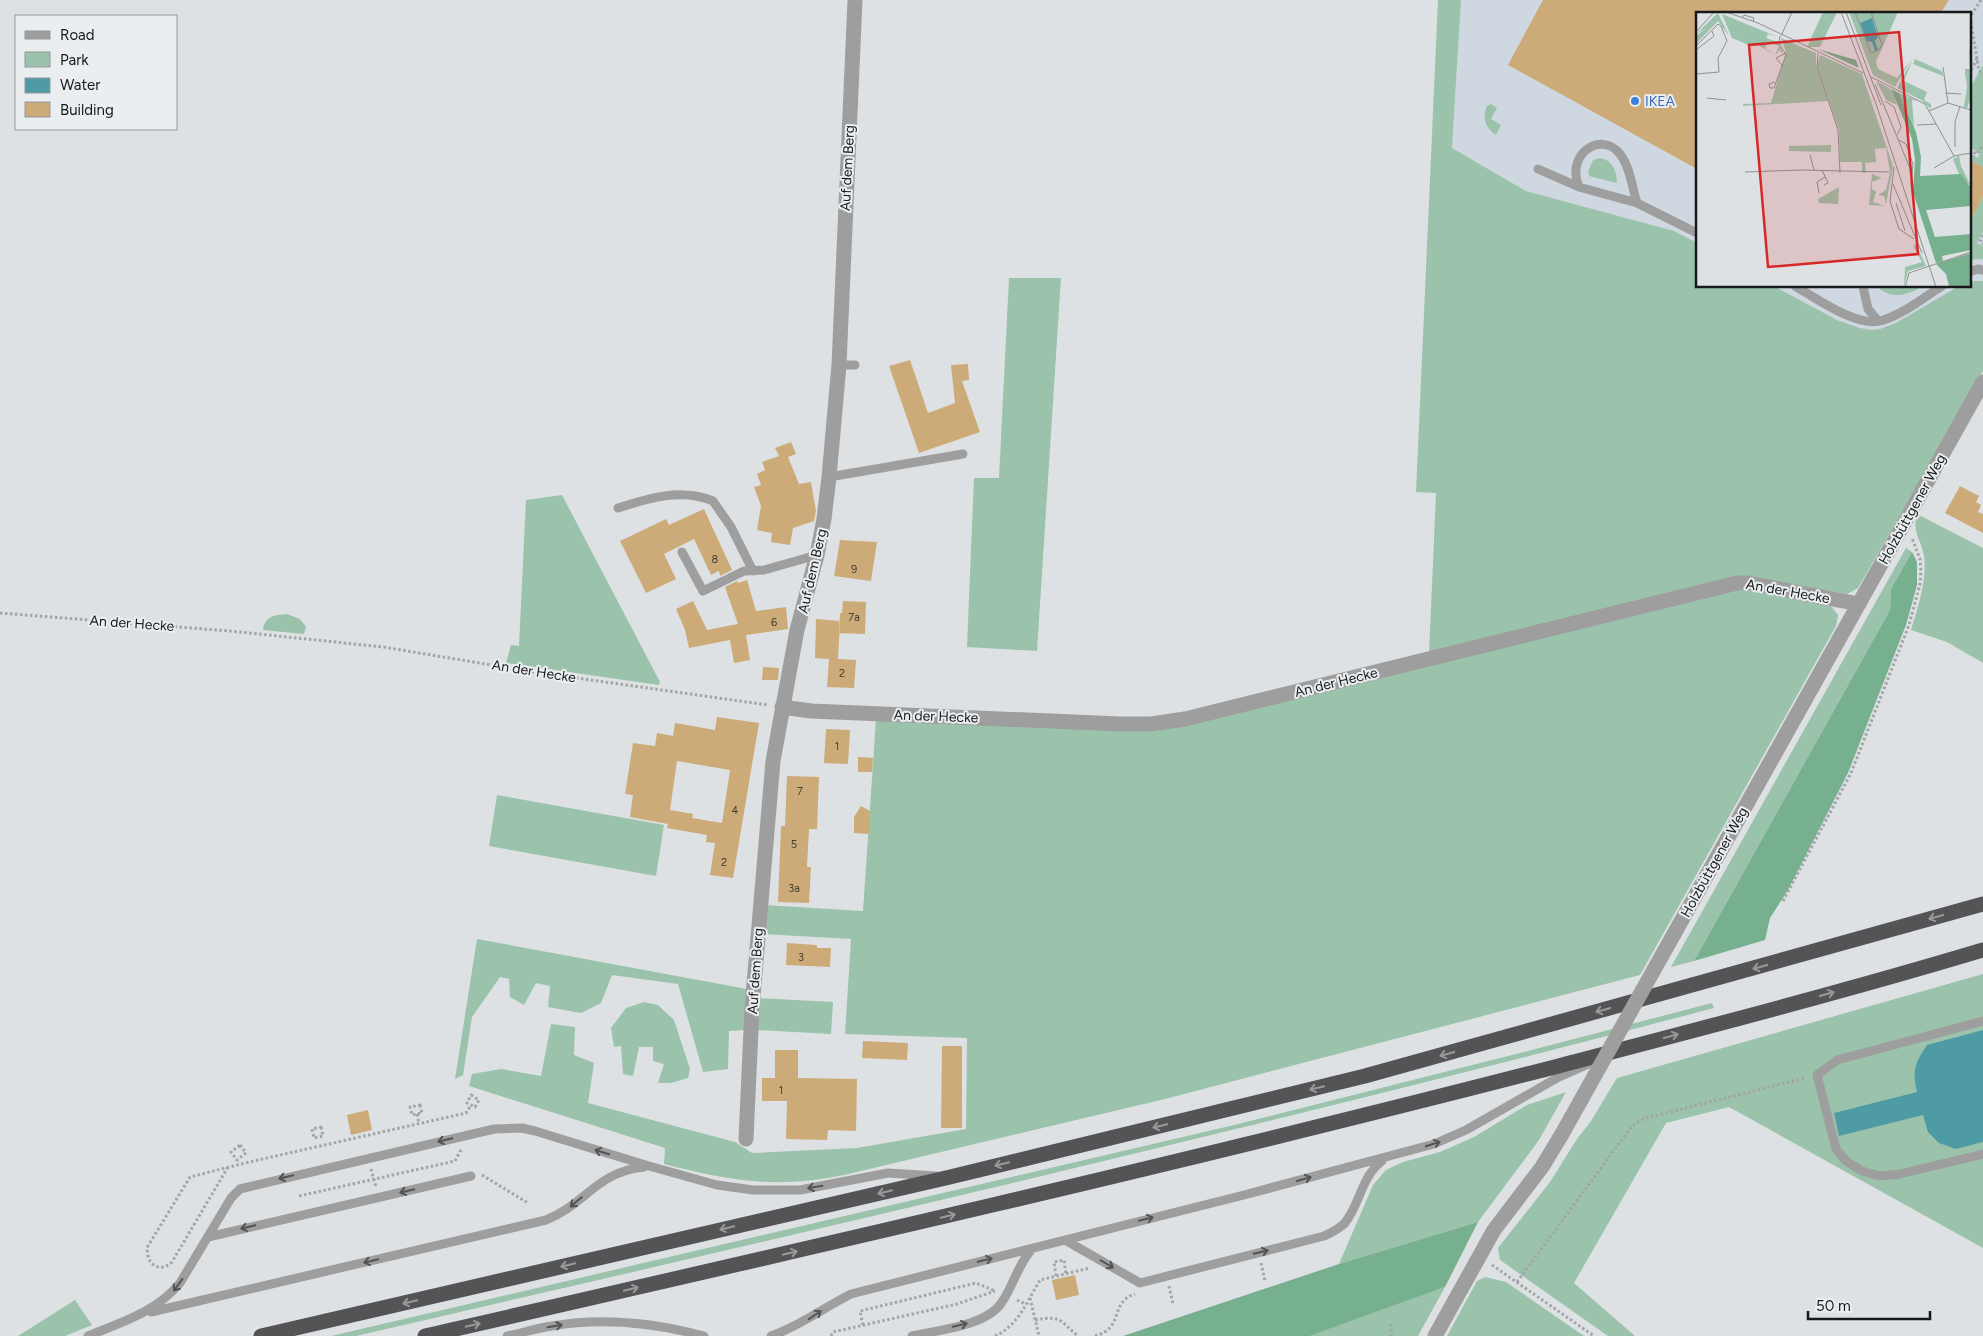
<svg xmlns="http://www.w3.org/2000/svg" width="1983" height="1336" font-family="Figtree,sans-serif">
	<style>
		.built { fill: #cfd8e0 }
		.green { fill: #9bc3ab }
		.forest { fill: #76b08f }
		.water { fill: #4f9ba5 }
		.building { fill: #ccab78; fill-rule: evenodd }
		.lines { fill: none; stroke-linecap: round; stroke-linejoin: round }
		.path { stroke: #a2a5a6; stroke-width: 3; stroke-dasharray: 2.5 2.5; stroke-linecap: butt }
		.service { stroke: #9e9e9f; stroke-width: 9 }
		.minor { stroke: #9e9e9f; stroke-width: 15 }
		.motorway { stroke: #545356; stroke-width: 15 }
		.minor-bridge { stroke: #9e9e9f; stroke-width: 15 }
		.oneway { stroke: #98999b }
		.oneway2 { stroke: #545455 }
		.shop-dot { fill: #3f7fe0; stroke: #ebeef0; stroke-width: 2 }
		.labels { text-anchor: middle; stroke-width: 4; stroke-linejoin: round; paint-order: stroke }
		.number-label { font-size: 11px; fill: #443d31 }
		.shop-label { font-size: 14px; fill: #366cbe; stroke: #ebeef0; text-anchor: start }
		.street-label { font-size: 14px; fill: #171819; stroke: #ebeef0 }
		.inset-road { fill: none; stroke: #8e9192; stroke-width: 1 }
		.view { fill: #d62828; fill-opacity: 0.15; stroke: #d62828; stroke-width: 2.5 }
		.inset-edge { fill: none; stroke: #171819; stroke-width: 2.5 }
	</style>
	<rect width="100%" height="100%" fill="#dee1e3"/>
	<!-- built -->
	<path class="built" d="M1461,0H1983V371L1970,396L1837,320L1774,286H1969V14H1697V243L1674,231L1526,191L1452,148Z"/>
	<!-- green -->
	<path class="green" d="M1438,0H1461L1452,148L1526,191L1674,231L1697,243V286H1774L1837,320L1860,328L1871,330L1880,329L1896,323L1959,286H1969V281H1983V371L1858,588L1847,594L1754,579L1429,653L1436,493L1416,492Z
		M1983,65V167L1969,160V153L1978,158L1980,153L1969,147V90Z
		M1491,104L1497,108L1491,119L1501,125L1496,135C1485,128 1482,117 1487,106Z
		M1600,158C1613,160 1617,172 1617,183L1589,176L1588,172L1593,160Z
		M1983,197V232L1977,243L1983,246V259L1969,260V223Z
		M1009,278H1061L1037,651L967,647L974,478H999Z
		M1876,286L1899,288L1923,286C1906,296 1892,300 1876,286Z
		M562,495L660,682L659,685L506,663L511,645L519,646L526,500Z
		M1917,514L1983,548V663L1947,642L1911,630C1918,606 1927,582 1924,556C1921,538 1912,535 1917,514Z
		M1906,548L1912,552L1891,589L1890,610L1694,961L1671,967Z
		M1742,588L1810,600L1832,607L1838,615L1836,626L1640,975L1165,1099L844,1175C775,1189 731,1181 664,1164L665,1148L469,1086L472,1074L501,1069L541,1076L551,1024L575,1027L574,1055L594,1063L588,1103L735,1142L752,1153L857,1148L966,1129L967,1038L845,1034L851,939L761,934L764,905L863,911L876,719L1155,731Z
		M287,614L300,619L306,627L304,634L263,630C265,616 274,615 287,614Z
		M497,795L664,825L656,876L489,846Z
		M477,939L747,989L746,1030L729,1031L728,1069L703,1072L678,984L612,975L601,1003L581,1013L548,1007L550,986L536,983L524,1005L510,997L509,979L500,977L472,1017L463,1075L455,1079Z
		M1983,974V1248L1729,1107L1666,1123L1574,1283L1635,1336H1608L1500,1260L1498,1248L1550,1182L1577,1139L1591,1121L1617,1078Z
		M759,998L833,1002L831,1034L757,1030Z
		M644,1002L658,1005L674,1020L690,1069L688,1078L671,1083H658L664,1064L653,1061V1047H639L633,1076L623,1074L621,1046L614,1047L611,1028L626,1008Z
		M1712,1003L1714,1008C1264,1127 810,1231 356,1336H331L1234,1125L1516,1054Z
		M1566,1092L1539,1140L1478,1222L1339,1264L1373,1185L1386,1170L1403,1162L1440,1152L1474,1137L1527,1105Z
		M1485,1277L1506,1282L1584,1336H1447L1477,1281Z
		M1445,1287L1418,1336H1310Z
		M75,1300L92,1325L65,1336H18Z"/>
	<!-- forest -->
	<path class="forest" d="M1912,552L1917,562V585L1906,625L1848,773L1788,890L1770,918L1765,940L1694,961L1890,610L1891,589Z
		M1478,1222L1445,1287L1310,1336H1123L1339,1264Z"/>
	<!-- water -->
	<path class="water" d="M1983,1030V1142L1956,1149L1939,1143L1928,1132L1923,1115L1839,1136L1834,1113L1917,1092C1912,1070 1915,1063 1927,1045Z"/>
	<!-- building -->
	<path class="building" d="M1543,0H1949L1940,14H1697V169L1508,65Z
		M1969,160L1983,167V197L1969,223Z
		M910,360L928,413L955,403L951,365L968,364L969,380L962,381L980,432L919,453L889,366Z
		M791,442L796,454L788,457L799,484L811,482L816,511L814,521L793,528L790,545L771,542L772,533L757,530L761,506L754,487L761,485L757,474L765,470L762,462L779,456L775,448Z
		M1960,486L1979,496L1976,502L1981,505L1978,512L1983,514V533L1945,513Z
		M704,509L732,570L720,576L719,571L711,575L694,539L664,554L676,579L646,593L620,541L666,519L669,525Z
		M840,540L877,542L871,581L834,576Z
		M747,580L756,611L786,607L788,629L746,635L750,660L734,663L730,640L689,648L685,630L676,609L693,601L707,630L738,624L725,587L737,581L738,583Z
		M843,601L866,602L865,634L839,633L840,613H842Z
		M816,619L840,621L838,659L856,660L854,688L827,687L829,659L815,658Z
		M763,667L779,668L778,680H762Z
		M717,717L759,723L733,878L710,875L715,843L706,842L707,835L667,828L668,824L630,817L633,795L625,794L633,743L655,746L657,733L673,736L675,723L715,730ZM677,761L730,770L722,823L692,818L693,814L670,810Z
		M826,729L850,730L848,764L824,763Z
		M858,757L873,758L872,772H858Z
		M787,776L819,777L817,829H809L807,867H811L809,903L778,902L781,826H785Z
		M861,806L870,811L869,834L854,833V817Z
		M787,943L817,945V948H831L830,967L786,965Z
		M863,1041L908,1043L907,1060L862,1058Z
		M942,1046H962V1128H941Z
		M775,1050H798V1078L857,1079L856,1131L828,1130L827,1140L786,1139L787,1101H762V1078H775Z
		M368,1110L372,1130L351,1135L347,1115Z
		M1075,1275L1079,1295L1056,1300L1052,1280Z"/>
	<g class="lines">
		<!-- path -->
		<path class="path" d="M1981,0L1970,17L1979,71L1983,73
			M1969,74L1977,59
			M1969,150L1977,154L1983,144
			M1983,235L1980,242L1983,244
			M0,613L230,631L383,647L534,672L768,705
			M1783,901L1851,773L1909,625L1920,584L1921,571L1920,559L1912,538
			M471,1095L479,1100L475,1107L467,1103Z
			M420,1105L422,1113L412,1115L410,1107Z
			M417,1114L419,1124
			M321,1127L323,1136L314,1138L312,1129Z
			M240,1145L246,1153L237,1160L231,1152Z
			M228,1167L172,1262C159,1275 144,1262 148,1246L190,1177L245,1163L466,1113L471,1105
			M371,1169L376,1187
			M482,1175L528,1203
			M299,1196L455,1161L462,1148
			M1261,1263L1265,1281
			M1492,1265L1594,1336
			M1056,1276L1054,1262L1064,1260L1066,1274
			M1517,1282L1629,1130L1636,1123L1646,1118L1805,1078
			M1169,1286L1173,1304
			M1030,1298L1039,1336
			M1017,1300L1026,1304
			M1035,1320C1063,1315 1059,1321 1078,1336
			M1391,1324V1336
			M863,1325L860,1311L976,1283L995,1291
			M831,1336L833,1332L957,1304L995,1291
			M995,1336C1018,1326 1028,1300 1040,1280L1090,1268
			M1095,1336C1125,1328 1109,1302 1135,1294"/>
		<!-- service -->
		<path class="service" d="M1538,169L1579,187
			M1637,203C1632,187 1630,167 1620,154C1601,130 1565,154 1579,187L1637,203L1697,233
			M1969,272L1978,269L1983,270
			M1795,286C1816,298 1856,327 1880,321C1902,315 1923,298 1942,286
			M1863,286L1868,309L1878,321
			M839,365H855
			M829,477L963,454
			M618,508C649,498 681,488 713,501L731,527L753,571
			M682,552L703,591L744,571L764,570L817,555
			M1983,1021L1837,1060L1817,1075L1836,1149L1846,1161L1862,1171L1880,1176L1900,1174L1983,1154
			M208,1237L471,1176
			M1065,1240L1140,1283L1324,1236C1331,1233 1338,1229 1344,1224C1361,1204 1360,1178 1382,1161
			M151,1312L546,1220C586,1204 596,1172 644,1167
			M88,1336C122,1322 156,1312 180,1283L231,1198L240,1189L494,1129L522,1128L535,1131L649,1166L717,1185L753,1190H800L888,1173L937,1176
			M507,1336C522,1333 537,1328 552,1326C603,1317 655,1323 704,1336
			M771,1336C800,1326 823,1308 851,1294L1244,1195L1434,1144L1466,1130L1557,1078L1591,1063
			M912,1336C938,1330 987,1326 1002,1302C1014,1284 1018,1264 1033,1248"/>
		<!-- minor -->
		<path class="minor" d="M782,707L811,711L1121,724H1151L1185,719L1737,583H1748L1859,604
			M1674,934L1983,382
			M746,1139L752,1008L773,761L797,630L817,555L824,519L829,477L839,365L855,0
			M1435,1336L1494,1230L1542,1167L1562,1134"/>
		<!-- motorway -->
		<path class="motorway" d="M261,1336L950,1177L1365,1076L1983,904
			M425,1336C797,1251 1170,1166 1539,1071C1688,1032 1836,994 1983,950"/>
		<!-- minor-bridge -->
		<path class="minor-bridge" d="M1562,1134L1674,934"/>
	</g>
	<!-- one-way arrows -->
	<defs><path id="oneway-shaft" d="M-6 0H5M1.5-3L5.5 0L1.5 3" fill="none" stroke-width="1.6" stroke-linecap="round" stroke-linejoin="round" transform="scale(1.25)"/></defs>
	<g class="oneway">
		<use href="#oneway-shaft" transform="translate(1936 917) rotate(164)"/>
		<use href="#oneway-shaft" transform="translate(1760 967) rotate(164)"/>
		<use href="#oneway-shaft" transform="translate(1827 994) rotate(-16)"/>
		<use href="#oneway-shaft" transform="translate(1603 1010) rotate(164)"/>
		<use href="#oneway-shaft" transform="translate(1671 1036) rotate(-15)"/>
		<use href="#oneway-shaft" transform="translate(1447 1054) rotate(164)"/>
		<use href="#oneway-shaft" transform="translate(1317 1088) rotate(166)"/>
		<use href="#oneway-shaft" transform="translate(1160 1126) rotate(166)"/>
		<use href="#oneway-shaft" transform="translate(1002 1164) rotate(166)"/>
		<use href="#oneway-shaft" transform="translate(885 1192) rotate(167)"/>
		<use href="#oneway-shaft" transform="translate(948 1216) rotate(-13)"/>
		<use href="#oneway-shaft" transform="translate(727 1228) rotate(167)"/>
		<use href="#oneway-shaft" transform="translate(790 1253) rotate(-13)"/>
		<use href="#oneway-shaft" transform="translate(568 1265) rotate(167)"/>
		<use href="#oneway-shaft" transform="translate(631 1289) rotate(-13)"/>
		<use href="#oneway-shaft" transform="translate(410 1302) rotate(167)"/>
		<use href="#oneway-shaft" transform="translate(473 1325) rotate(-13)"/>
	</g>
	<g class="oneway2">
		<use href="#oneway-shaft" transform="translate(445 1140) rotate(167)"/>
		<use href="#oneway-shaft" transform="translate(1433 1144) rotate(-18)"/>
		<use href="#oneway-shaft" transform="translate(602 1152) rotate(-163)"/>
		<use href="#oneway-shaft" transform="translate(286 1177) rotate(167)"/>
		<use href="#oneway-shaft" transform="translate(1304 1179) rotate(-15)"/>
		<use href="#oneway-shaft" transform="translate(815 1187) rotate(171)"/>
		<use href="#oneway-shaft" transform="translate(407 1191) rotate(167)"/>
		<use href="#oneway-shaft" transform="translate(576 1202) rotate(140)"/>
		<use href="#oneway-shaft" transform="translate(1146 1219) rotate(-14)"/>
		<use href="#oneway-shaft" transform="translate(248 1227) rotate(166)"/>
		<use href="#oneway-shaft" transform="translate(1261 1252) rotate(-14)"/>
		<use href="#oneway-shaft" transform="translate(985 1260) rotate(-14)"/>
		<use href="#oneway-shaft" transform="translate(371 1261) rotate(167)"/>
		<use href="#oneway-shaft" transform="translate(1107 1264) rotate(30)"/>
		<use href="#oneway-shaft" transform="translate(178 1285) rotate(126)"/>
		<use href="#oneway-shaft" transform="translate(815 1315) rotate(-34)"/>
		<use href="#oneway-shaft" transform="translate(960 1325) rotate(-13)"/>
		<use href="#oneway-shaft" transform="translate(555 1326) rotate(-9)"/>
	</g>
	<!-- markers -->
	<circle class="shop-dot" cx="1635" cy="101" r="5"/>
	<g class="labels">
		<!-- number labels -->
		<g class="number-label">
			<text x="715" y="563">8</text>
			<text x="854" y="573">9</text>
			<text x="854" y="621">7a</text>
			<text x="774" y="626">6</text>
			<text x="842" y="677">2</text>
			<text x="837" y="750">1</text>
			<text x="800" y="795">7</text>
			<text x="735" y="814">4</text>
			<text x="794" y="848">5</text>
			<text x="724" y="866">2</text>
			<text x="794" y="892">3a</text>
			<text x="801" y="961">3</text>
			<text x="781" y="1094">1</text>
		</g>
		<!-- shop labels -->
		<g class="shop-label">
			<text x="1645" y="106">IKEA</text>
		</g>
		<!-- street labels -->
		<g class="street-label">
			<text transform="translate(847 168) rotate(-87)" y="5">Auf dem Berg</text>
			<text transform="translate(1912 509) rotate(-61)" y="5">Holzbüttgener Weg</text>
			<text transform="translate(812 571) rotate(-77)" y="5">Auf dem Berg</text>
			<text transform="translate(1788 591) rotate(10)" y="5">An der Hecke</text>
			<text transform="translate(132 623) rotate(4)" y="5">An der Hecke</text>
			<text transform="translate(534 671) rotate(9)" y="5">An der Hecke</text>
			<text transform="translate(1336 682) rotate(-14)" y="5">An der Hecke</text>
			<text transform="translate(936 716) rotate(2)" y="5">An der Hecke</text>
			<text transform="translate(1714 862) rotate(-61)" y="5">Holzbüttgener Weg</text>
			<text transform="translate(755 971) rotate(-86)" y="5">Auf dem Berg</text>
		</g>
	</g>
	<!-- overview -->
	<g transform="translate(1696 12)">
		<rect width="275" height="275" fill="#dee1e3"/>
		<path d="M127,0H141L124,35H111ZM153,0H202L180,50L182,57L201,66L214,49L199,75L177,63ZM22,1L33,24L22,9L0,32V24L10,16L0,22ZM26,2L82,25L72,22L70,26L82,30L87,40L86,42L84,38L79,43L83,34L72,30L69,36L79,43L60,32L55,34L36,26ZM85,26L120,41V54L132,89L47,94V92L75,91L90,40ZM273,38H275V85L271,96L268,95L271,74L269,61V57H274ZM124,43L166,62L197,154L190,192L188,184L182,183L190,178L194,160L190,136L179,137L180,150L169,151L170,161H166V150H144L143,118L121,54ZM217,46L208,69L231,80L228,88L235,92V97L225,88L201,76ZM219,47L246,59L247,64L217,52ZM180,69L195,77L201,93L190,88ZM203,81L222,89L216,88L218,115ZM135,133V140L93,139V134ZM263,144L265,154L275,174L263,162L257,147ZM176,162L186,166L176,170V177L180,180L177,190L189,194L173,193ZM143,175L142,192L123,191L122,187ZM220,232L230,254L212,259L208,275L209,255L226,250L217,234Z" fill="#9bc3ab"/>
		<path d="M115,35L160,48L163,56L122,37ZM195,77L203,81L220,120L225,145L224,164L265,162L275,176V194L230,198L239,225L275,222V238L246,244L247,249L240,251L217,180L219,147L216,127ZM275,241V275H249L253,274L250,262L240,252Z" fill="#76b08f"/>
		<path d="M176,6L182,25L179,29L182,38L179,39L176,30L171,29L164,11Z" fill="#4f9ba5"/>
		<path class="inset-road" d="M30,0L62,11L167,61M145,0L180,92L240,275M150,0L185,93M159,0L175,41L183,38L186,33L175,0M46,6L48,3L58,6L57,10M0,20L18,0M85,24L96,0M0,34L22,12L25,14L31,29L22,46L23,60L0,62M0,38L18,24L16,19M122,41L121,55L142,118L144,161M86,53L80,46L90,41M247,55L252,91M175,65L229,92L258,144M79,70L73,72L74,76H78L90,43L83,31L84,24M179,72L216,161M249,81L265,82M11,86L30,88M189,89L198,95L205,115L201,123M233,99L252,91L275,98M221,113L240,112M203,128L210,132L217,152L215,172L218,195M259,135V110L264,94M114,143L118,158M198,155L194,189L203,217L218,227M238,156L258,144L275,141M126,158L132,171L128,173M49,160L105,158L193,160M197,172L226,241M123,181L121,170L129,165M200,191L209,219M209,275L213,261L275,240"/>
		<path class="view" d="M203,20L222,242L72,255L53,33Z"/>
		<rect width="275" height="275" class="inset-edge"/>
	</g>
	<!-- legend -->
	<rect x="15" y="15" width="162" height="115" fill="#ebeef0" stroke="#96989a"/>
	<rect x="25" y="31" width="25" height="8" fill="#9e9e9f" stroke="#96989a"/>
	<text x="60" y="40" font-size="15" fill="#171819">Road</text>
	<rect x="25" y="52" width="25" height="15" fill="#9bc3ab" stroke="#96989a"/>
	<text x="60" y="65" font-size="15" fill="#171819">Park</text>
	<rect x="25" y="78" width="25" height="15" fill="#4f9ba5" stroke="#96989a"/>
	<text x="60" y="90" font-size="15" fill="#171819">Water</text>
	<rect x="25" y="102" width="25" height="15" fill="#ccab78" stroke="#96989a"/>
	<text x="60" y="115" font-size="15" fill="#171819">Building</text>
	<!-- scale -->
	<path d="M1808 1311v8h122v-8" fill="none" stroke="#171819" stroke-width="2.5"/>
	<text x="1816" y="1311" font-size="15" fill="#171819" stroke="#ebeef0" stroke-width="4" paint-order="stroke">50 m</text>
</svg>
